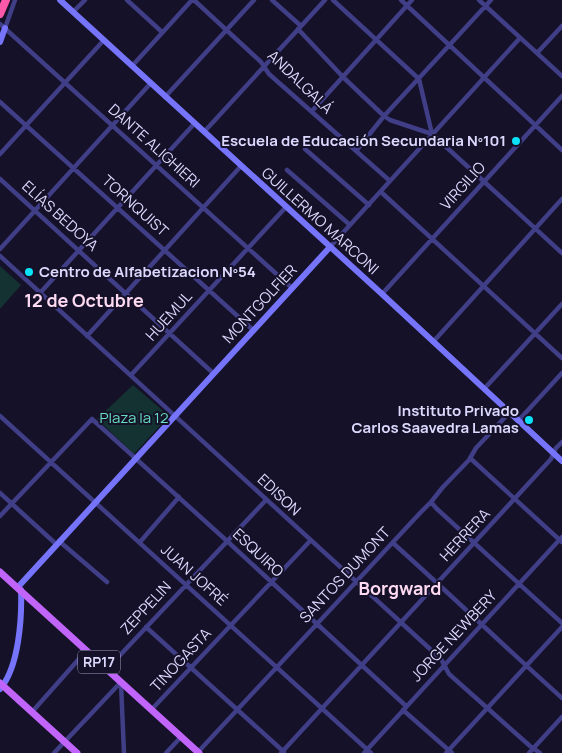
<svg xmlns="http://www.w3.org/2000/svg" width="562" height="753" font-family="Manrope,sans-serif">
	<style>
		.green { fill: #143231 }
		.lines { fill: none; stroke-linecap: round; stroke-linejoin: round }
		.street { stroke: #403e86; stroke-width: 4.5 }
		.secondary { stroke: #7574fb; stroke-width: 6 }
		.primary { stroke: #c064fa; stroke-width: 7 }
		.highway { stroke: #fa58a8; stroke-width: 8 }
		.poi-dot { fill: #0ce2f7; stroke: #151128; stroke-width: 2 }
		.labels { text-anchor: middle; stroke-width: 4; stroke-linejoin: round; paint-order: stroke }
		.shield { fill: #151128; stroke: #a19dbe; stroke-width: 1 }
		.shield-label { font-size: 14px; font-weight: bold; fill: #ddd9fe }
		.street-label { font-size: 15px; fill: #ddd9fe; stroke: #151128 }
		.poi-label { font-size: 15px; font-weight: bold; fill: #ddd9fe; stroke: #151128; text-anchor: end }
		.park-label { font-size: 15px; fill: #66ddbe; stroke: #151128 }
		.quarter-label { font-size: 18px; font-weight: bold; fill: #fedbf2; stroke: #151128 }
	</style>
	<rect width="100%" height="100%" fill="#151128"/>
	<!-- green -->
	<path class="green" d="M0,266L21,285L0,309Z
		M133,385L169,416L134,454L97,419Z"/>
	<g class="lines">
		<!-- street -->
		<path class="street" d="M127,0L162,32
			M194,0L261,62L269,74L390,181
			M272,0L301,26
			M333,0L419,79L432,134
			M401,0L562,150
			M479,0L562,76
			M73,12L85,0
			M0,24L292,288
			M5,28L15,0
			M298,29L343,77L384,116L390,120L432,134L562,253
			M537,53L562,26
			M132,66L192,0
			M165,97L254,0
			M0,102L253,330
			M312,111L412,0
			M204,132L325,0
			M305,149L369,205
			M356,151L384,116L491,0
			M0,154L104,40
			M287,170L350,225
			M0,179L213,373
			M381,192L562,358
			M330,247L520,38
			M0,249L150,84
			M0,256L441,659L449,674L530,746L540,753
			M40,293L194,124
			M382,294L562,96
			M87,336L241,166
			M433,342L562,199
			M131,375L286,207
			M484,389L562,304
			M0,416L371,753
			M518,421L562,373
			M470,458L562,542
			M0,493L56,544
			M431,502L436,508L562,623
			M0,516L92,419L227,541L406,706
			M59,541L107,582
			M140,542L179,497
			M393,543C450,594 505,647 562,698
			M146,627L284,752
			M107,669L266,500
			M121,683L124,753
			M152,709L310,541
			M403,710L452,753
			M32,712L86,651
			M198,752L420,513L431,502L443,487L469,460L476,448L509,413
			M54,753L121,682
			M166,753L181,737
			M281,753L551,459L556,448L562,442
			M364,753L562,537
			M446,753L562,627
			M529,753L562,717"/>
		<!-- secondary -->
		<path class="secondary" d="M60,0L382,294L562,461
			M0,42L5,28
			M18,587L330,247
			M0,689C19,667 22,618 21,590"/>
		<!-- primary -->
		<path class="primary" d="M0,572L199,753
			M0,683L77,753"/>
		<!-- highway -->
		<path class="highway" d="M0,14L6,0"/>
	</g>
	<!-- markers -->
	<g class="poi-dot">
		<circle cx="516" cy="141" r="5"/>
		<circle cx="29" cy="272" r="5"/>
		<circle cx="529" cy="420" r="5"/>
	</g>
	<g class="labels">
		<!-- shield labels -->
		<rect class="shield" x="78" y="650.5" width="42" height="23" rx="4"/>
		<g class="shield-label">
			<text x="99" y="667">RP17</text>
		</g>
		<!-- street labels -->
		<g class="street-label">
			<text transform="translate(300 82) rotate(44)" y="5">ANDALGALÁ</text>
			<text transform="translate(154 146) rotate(42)" y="5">DANTE ALIGHIERI</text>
			<text transform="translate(463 186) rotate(-48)" y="5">VIRGILIO</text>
			<text transform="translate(135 206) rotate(42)" y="5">TORNQUIST</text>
			<text transform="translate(60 216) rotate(42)" y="5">ELÍAS BEDOYA</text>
			<text transform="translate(320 221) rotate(42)" y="5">GUILLERMO MARCONI</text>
			<text transform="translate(260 304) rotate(-47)" y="5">MONTGOLFIER</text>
			<text transform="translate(169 316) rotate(-48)" y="5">HUEMUL</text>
			<text transform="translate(279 495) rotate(43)" y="5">EDISON</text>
			<text transform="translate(465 535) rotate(-47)" y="5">HERRERA</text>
			<text transform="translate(258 553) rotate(43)" y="5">ESQUIRO</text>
			<text transform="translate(194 575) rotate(42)" y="5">JUAN JOFRÉ</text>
			<text transform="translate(345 575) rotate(-47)" y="5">SANTOS DUMONT</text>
			<text transform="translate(146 608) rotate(-47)" y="5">ZEPPELIN</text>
			<text transform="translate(454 636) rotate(-47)" y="5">JORGE NEWBERY</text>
			<text transform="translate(181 660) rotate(-47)" y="5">TINOGASTA</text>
		</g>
		<!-- poi labels -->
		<g class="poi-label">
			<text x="506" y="146">Escuela de Educación Secundaria Nº101</text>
			<text x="39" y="277" text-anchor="start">Centro de Alfabetizacion Nº54</text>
			<text x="519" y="416">Instituto Privado<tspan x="519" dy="17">Carlos Saavedra Lamas</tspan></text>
		</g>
		<!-- park labels -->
		<g class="park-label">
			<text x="134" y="423">Plaza la 12</text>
		</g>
		<!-- quarter labels -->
		<g class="quarter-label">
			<text x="84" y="307">12 de Octubre</text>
			<text x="400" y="595">Borgward</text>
		</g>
	</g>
</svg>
